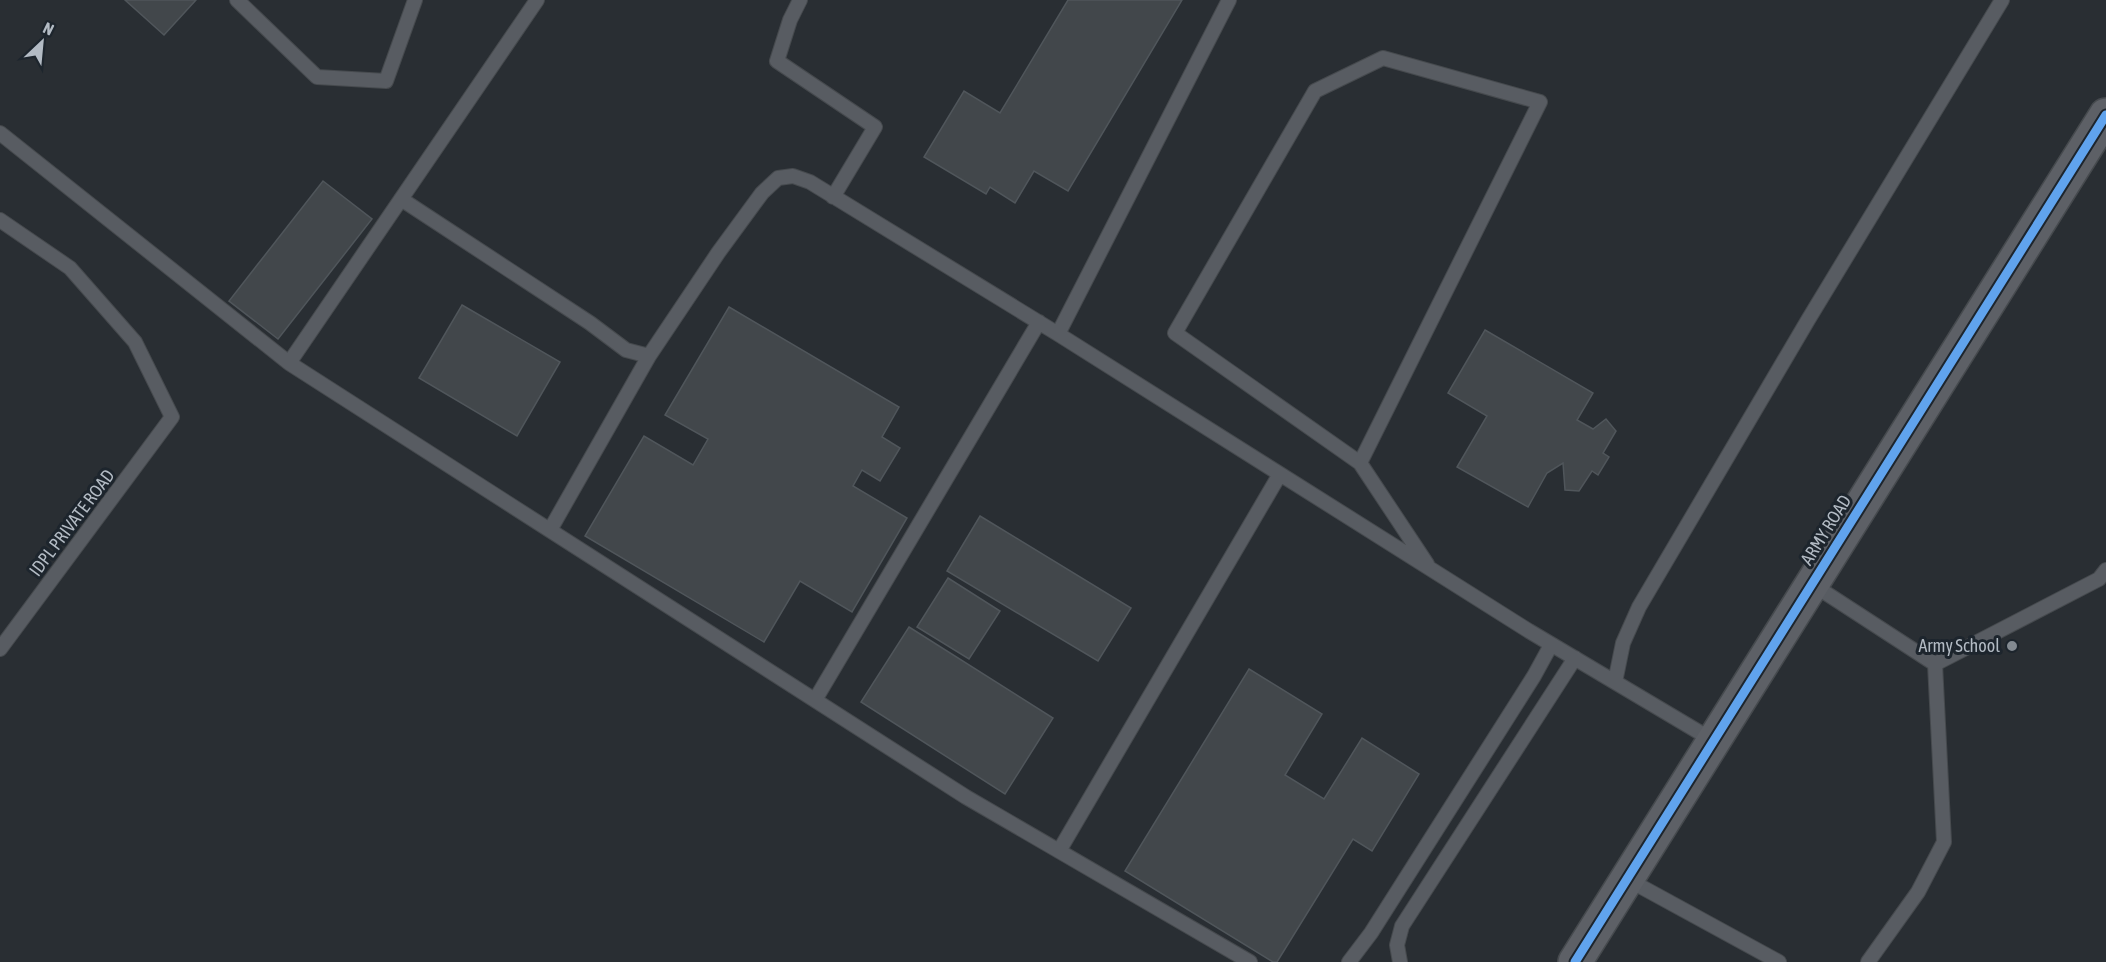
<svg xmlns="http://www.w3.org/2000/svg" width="2106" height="962" font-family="'Asap Condensed',sans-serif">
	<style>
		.building { fill: #42474b; stroke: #50565b; stroke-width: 1.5 }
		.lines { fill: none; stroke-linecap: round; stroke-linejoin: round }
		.lane-casing { stroke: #464a4e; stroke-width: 16 }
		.secondary-casing { stroke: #464a4e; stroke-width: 36 }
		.lane { stroke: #585c62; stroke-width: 14 }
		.secondary { stroke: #5d6066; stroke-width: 33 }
		.cycleway-casing { stroke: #1d252d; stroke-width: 13 }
		.cycleway { stroke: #60a3ed; stroke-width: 9 }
		.poi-dot { fill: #838a91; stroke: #1d252d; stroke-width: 2 }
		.labels { text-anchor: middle; stroke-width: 6; stroke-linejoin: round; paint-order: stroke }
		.street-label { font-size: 18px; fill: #b3bbc4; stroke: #1d252d }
		.poi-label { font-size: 18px; fill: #b3bbc4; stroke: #1d252d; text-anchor: end }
	</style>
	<rect width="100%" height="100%" fill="#292e33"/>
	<!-- building -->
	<path class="building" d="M125,0H196L164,35Z
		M1068,0H1182L1068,191L1034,171L1015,203L990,187L986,194L924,157L964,91L1000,113Z
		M323,181L372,219L278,339L229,301Z
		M462,305L560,362L517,436L419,378Z
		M729,307L899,407L882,437L900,448L880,481L862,470L853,486L907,518L852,612L800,581L764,642L585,536L644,436L693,465L708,439L665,415Z
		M1485,330L1593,393L1577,420L1593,429L1606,419L1616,431L1603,453L1609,457L1598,475L1592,471L1579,491L1565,490L1563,463L1547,473L1528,507L1457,467L1487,416L1448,393Z
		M980,516L1131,608L1098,661L947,571Z
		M948,578L1000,611L969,659L917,627Z
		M909,627L1053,718L1005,794L861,702Z
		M1249,669L1322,714L1285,775L1324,799L1362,738L1419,774L1372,851L1353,839L1277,962H1273L1125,871Z"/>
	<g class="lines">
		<!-- lane casing -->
		<g class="lane-casing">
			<path id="lane" d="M237,0L317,77L386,81L415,0
				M537,0L289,363L966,797L1250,962
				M800,0L790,20L777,61L875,127L833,197
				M0,133L289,363
				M401,199L590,323L626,350L649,356L718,253L762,193L778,178L793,176L810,182L1058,334L1529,631L1714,741
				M0,220L70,268L135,342L172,417L0,649
				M1058,334L1229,0
				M1360,463L1540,102L1383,58L1315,91L1175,333L1360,463L1427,564
				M550,530L649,356
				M1812,584L1935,664L1944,842L1918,892L1868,962
				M1935,664L2099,579L2106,570
				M1615,682L1623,643L1639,607L1808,320L2002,0
				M815,700L1039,322
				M1059,851L1280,474
				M1627,879L1779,962
				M1349,962L1371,933L1534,676L1551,645
				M1400,962L1397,945L1402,926L1575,658"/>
		</g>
		<!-- secondary casing -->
		<g class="secondary-casing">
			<path id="secondary" d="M1575,962L2106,115"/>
		</g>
		<!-- lane -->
		<use href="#lane" class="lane"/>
		<!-- secondary -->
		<use href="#secondary" class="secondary"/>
		<!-- cycleway casing -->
		<g class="cycleway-casing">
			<path id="cycleway" d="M1575,962L2106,115"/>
		</g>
		<!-- cycleway -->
		<use href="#cycleway" class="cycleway"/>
	</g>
	<!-- markers -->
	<circle class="poi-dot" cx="2012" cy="646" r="6"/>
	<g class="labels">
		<!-- street labels -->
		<g class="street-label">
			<text transform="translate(72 523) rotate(-53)" y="6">IDPL PRIVATE ROAD</text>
			<text transform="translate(1826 530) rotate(-58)" y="6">ARMY ROAD</text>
		</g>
		<!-- poi labels -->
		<g class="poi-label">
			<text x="2000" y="652">Army School</text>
		</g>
	</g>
	<!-- north arrow -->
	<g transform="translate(42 42) rotate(26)" stroke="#1d252d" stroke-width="4.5" paint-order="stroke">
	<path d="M0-4.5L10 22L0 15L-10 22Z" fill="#b3bbc4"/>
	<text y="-9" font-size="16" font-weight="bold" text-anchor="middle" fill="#b3bbc4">N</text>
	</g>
</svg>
